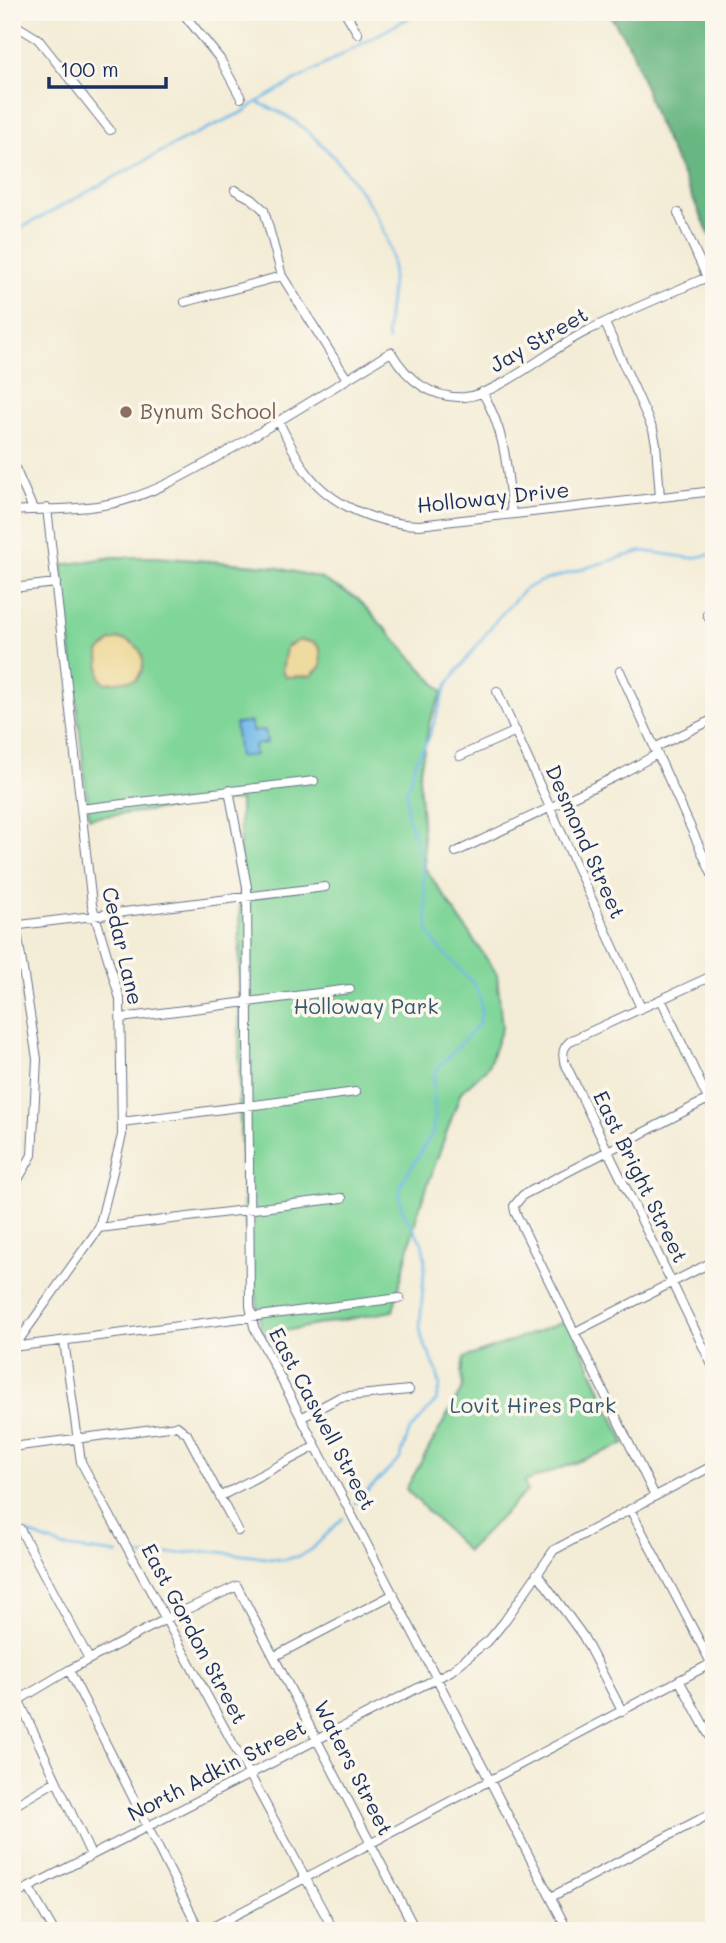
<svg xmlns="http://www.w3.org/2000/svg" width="726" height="1943" font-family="Mali,sans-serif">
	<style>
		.green { fill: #80d599; stroke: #4e827c; stroke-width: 2 }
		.forest { fill: #68b681; stroke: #427270; stroke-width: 2 }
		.sand { fill: #eeda9e; stroke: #84847e; stroke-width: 2 }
		.water { fill: #71b9e9; stroke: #4674a4; stroke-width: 2 }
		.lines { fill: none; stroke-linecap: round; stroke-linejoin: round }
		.stream { stroke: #71b9e9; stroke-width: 2.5 }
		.minor-casing { stroke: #677188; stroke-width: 10 }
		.minor { stroke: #fff; stroke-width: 8 }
		.education-dot { fill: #8d6e63; stroke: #fbf7ec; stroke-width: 2.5 }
		.labels { text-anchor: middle; stroke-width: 7; stroke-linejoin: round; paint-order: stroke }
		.street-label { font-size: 21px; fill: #1b2f5e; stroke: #fbf7ec }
		.education-label { font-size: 21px; fill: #785e54; stroke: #fbf7ec; text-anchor: start }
		.park-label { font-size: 21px; fill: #34586d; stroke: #fbf7ec }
	</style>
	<rect width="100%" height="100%" fill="#fbf7ec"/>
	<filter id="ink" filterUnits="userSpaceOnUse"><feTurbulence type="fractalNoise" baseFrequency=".0143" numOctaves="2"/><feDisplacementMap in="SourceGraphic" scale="14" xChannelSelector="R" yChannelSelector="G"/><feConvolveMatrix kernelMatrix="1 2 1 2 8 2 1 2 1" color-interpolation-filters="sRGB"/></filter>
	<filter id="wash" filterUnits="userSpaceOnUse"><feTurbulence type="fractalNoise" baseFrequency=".00686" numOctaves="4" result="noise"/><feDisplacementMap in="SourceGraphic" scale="28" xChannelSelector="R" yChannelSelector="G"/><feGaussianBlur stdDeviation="1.57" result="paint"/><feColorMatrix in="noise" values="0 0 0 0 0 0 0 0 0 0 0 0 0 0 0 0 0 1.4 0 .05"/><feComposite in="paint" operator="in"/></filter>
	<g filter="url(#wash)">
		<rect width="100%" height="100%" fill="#f3ecd6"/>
		<!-- green -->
		<path class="green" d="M113,557H157L270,566L320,578L358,599L443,692L430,720L419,776L425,868L497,974L502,1028L488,1067L461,1092L417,1215L393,1311L262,1335L244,1213L239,1100L240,800L89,818L62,565Z
			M569,1320L625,1444L524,1482L527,1491L467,1551L406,1489L463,1387L461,1373L464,1358Z"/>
		<!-- forest -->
		<path class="forest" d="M608,12H714V244L656,119L632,50Z"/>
		<!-- sand -->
		<path class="sand" d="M119,639C142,641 150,663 136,680L105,683L100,678L99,652L111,641Z
			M300,640L315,643L320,649L321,666L311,676L286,677L282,671L286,647Z"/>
		<!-- water -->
		<path class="water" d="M251,722L252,731L265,730L267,743L254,745L255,755L239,757L235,724Z"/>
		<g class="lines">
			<!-- stream -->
			<path class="stream" d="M259,103C272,109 286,114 297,123C332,149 388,216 392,261C395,288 384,315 388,341
				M12,233L183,140L245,111L257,102L419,12
				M355,1503L400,1459L409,1432L436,1401L440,1387L437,1371L422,1339L420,1327L425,1258L422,1243L403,1212L399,1197L402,1182L432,1134L435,1114L433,1079L438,1068L478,1025L482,1012L479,995L474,984L436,945L428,929L422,860L407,815V791L416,760L428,740L447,685L497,619L525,589L539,582L642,551L691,558L714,554
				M25,1532L63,1547L118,1554
				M141,1556L211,1551L282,1560L300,1556L311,1550L343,1518"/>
		</g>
	</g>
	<g filter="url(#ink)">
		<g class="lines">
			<!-- minor casing -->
			<g class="minor-casing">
				<path id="minor" d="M182,12L220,59L241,98
					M345,12L358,34
					M12,23L38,39L110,130
					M235,190L252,199L264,210L282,276L347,379
					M678,213L714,293
					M185,302L282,276
					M605,323L653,430L656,444L660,497
					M482,392C506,432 507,469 512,514
					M279,422C287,438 295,455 305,470C330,506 377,524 419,525L714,491
					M12,461L33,509
					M12,511C46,509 81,510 114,503C154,494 190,472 226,452C282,420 336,386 391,352C407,379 431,399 465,397C500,394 553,347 587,331C628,310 672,293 714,274
					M12,588L56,583
					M707,614L714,628
					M620,671L714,879
					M497,691L641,1008
					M654,748L714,719
					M460,756L516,731
					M229,790L247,887L250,1306L254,1327L568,1931
					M81,809L314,781
					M456,852L621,774L657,754
					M12,926L325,887
					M714,975L572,1040C564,1046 562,1051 564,1061L714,1369
					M661,999L714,1112
					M121,1018L350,989
					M122,1122L356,1092
					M12,1190L32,1155L37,1059L16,925
					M99,1228L342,1198
					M575,1332L714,1261
					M64,1341L81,1462L334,1931
					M12,1347L400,1298
					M14,1347L99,1228L122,1135L120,999L92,905L47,508
					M301,1418L340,1397L409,1390
					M12,1447L177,1426L187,1434L238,1531
					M221,1496L316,1446
					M655,1496L515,1212L514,1206L523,1195L714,1096
					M630,1509L711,1663
					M20,1529L89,1659
					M537,1573L583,1636L622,1711
					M275,1656L394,1594
					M69,1670L200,1931
					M679,1680L714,1744
					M12,1691L21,1705L91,1855
					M12,1704L69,1670L166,1619L237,1586L416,1931
					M12,1807L56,1781
					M12,1882L23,1891
					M29,1888L54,1931
					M12,1896L451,1671L490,1639L504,1622L554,1550L714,1465
					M551,1897L714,1812
					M205,1931L714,1662"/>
			</g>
			<!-- minor -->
			<use href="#minor" class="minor"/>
		</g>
	</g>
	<!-- markers -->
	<circle class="education-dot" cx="126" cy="412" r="7"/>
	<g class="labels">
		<!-- street labels -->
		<g class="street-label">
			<text transform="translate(539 340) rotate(-30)" y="7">Jay Street</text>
			<text transform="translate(493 498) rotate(-6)" y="7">Holloway Drive</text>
			<text transform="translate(585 842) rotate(66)" y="7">Desmond Street</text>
			<text transform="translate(122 946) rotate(77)" y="7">Cedar Lane</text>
			<text transform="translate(640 1177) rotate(64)" y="7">East Bright Street</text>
			<text transform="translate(322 1419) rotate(62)" y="7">East Caswell Street</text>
			<text transform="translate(194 1634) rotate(62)" y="7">East Gordon Street</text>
			<text transform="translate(353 1768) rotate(63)" y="7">Waters Street</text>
			<text transform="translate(217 1771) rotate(-27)" y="7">North Adkin Street</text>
		</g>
		<!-- education labels -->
		<g class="education-label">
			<text x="140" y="419">Bynum School</text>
		</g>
		<!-- park labels -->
		<g class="park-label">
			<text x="366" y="1014">Holloway Park</text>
			<text x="533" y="1413">Lovit Hires Park</text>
		</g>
	</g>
	<!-- margin -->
	<rect width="726" height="1943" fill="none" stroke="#fbf7ec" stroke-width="42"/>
	<!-- scale -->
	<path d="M49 77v10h117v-10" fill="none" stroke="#1b2f5e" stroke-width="3.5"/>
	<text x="60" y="77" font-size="21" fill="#1b2f5e" stroke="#fbf7ec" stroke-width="5" paint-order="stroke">100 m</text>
</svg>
